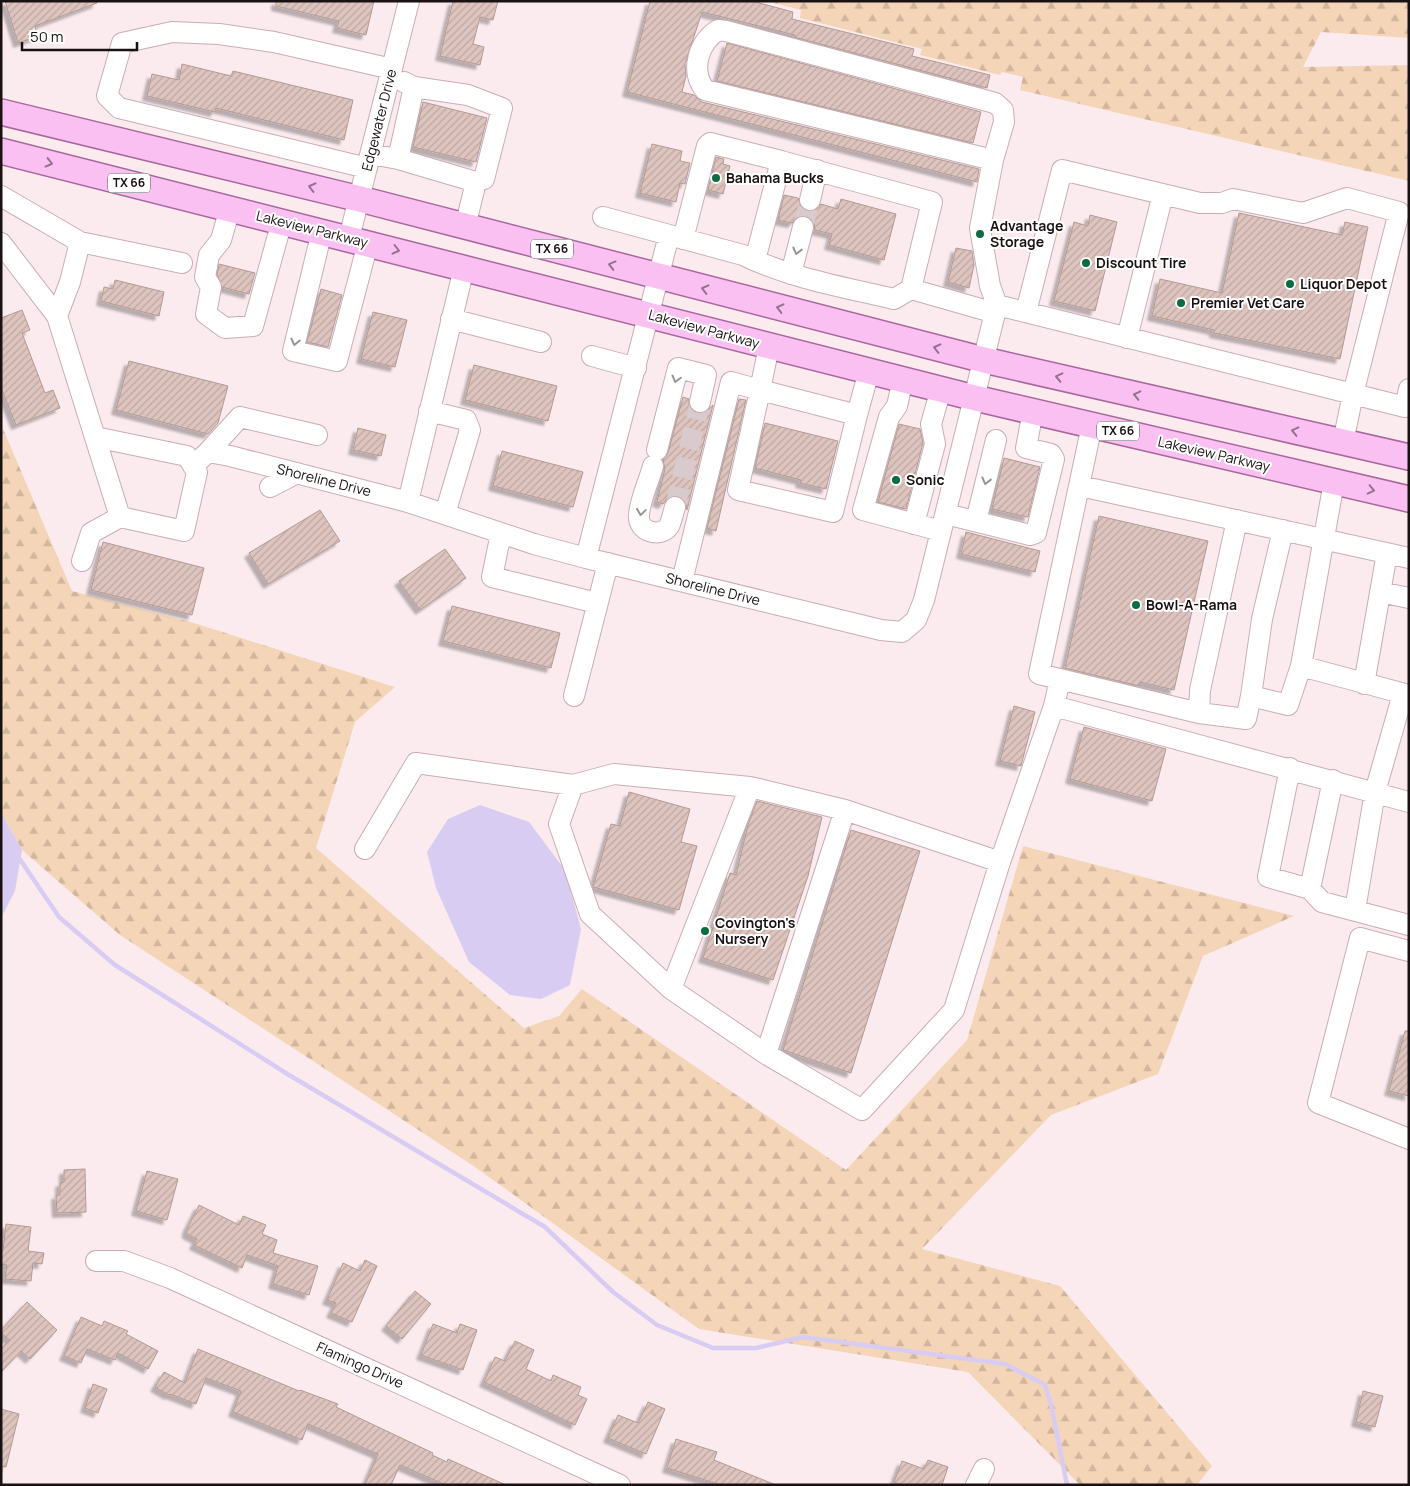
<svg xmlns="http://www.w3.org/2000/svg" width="1410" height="1486" font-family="Manrope,sans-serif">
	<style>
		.forest { fill: url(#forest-firs) }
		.water { fill: #d9ccf2 }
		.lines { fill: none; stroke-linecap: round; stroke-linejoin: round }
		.stream { stroke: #d9ccf2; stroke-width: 4.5 }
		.building { fill: url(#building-hatch); stroke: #b39a94; filter: url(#shadow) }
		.minor-tunnel { stroke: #d9cace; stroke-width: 20; stroke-dasharray: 20 10; stroke-linecap: butt }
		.minor-casing { stroke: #c8aeb4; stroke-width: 22 }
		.major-casing { stroke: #a8679d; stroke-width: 28 }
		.minor { stroke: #fff; stroke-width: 20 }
		.major { stroke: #f9c0f1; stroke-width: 25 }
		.oneway { stroke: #95718d }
		.oneway2 { stroke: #989495 }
		.poi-dot { fill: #0b6c41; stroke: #fff; stroke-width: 2 }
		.labels { text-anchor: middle; stroke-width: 4; stroke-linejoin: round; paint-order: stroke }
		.shield { fill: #fff; stroke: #5f585a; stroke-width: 1 }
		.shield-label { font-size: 12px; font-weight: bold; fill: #1a1113 }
		.street-label { font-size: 14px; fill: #1a1113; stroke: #fff }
		.poi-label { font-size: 14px; font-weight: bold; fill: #1a1113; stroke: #fff; text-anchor: start }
	</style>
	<defs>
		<pattern id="forest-firs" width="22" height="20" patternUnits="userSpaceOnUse" patternTransform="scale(1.25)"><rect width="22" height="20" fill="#f5d5b8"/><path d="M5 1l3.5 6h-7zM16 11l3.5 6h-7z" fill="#d1b69d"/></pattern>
		<pattern id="building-hatch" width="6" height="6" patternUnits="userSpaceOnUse" patternTransform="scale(1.25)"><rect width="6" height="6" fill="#dec4be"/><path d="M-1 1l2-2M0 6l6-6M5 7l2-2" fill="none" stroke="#bea7a2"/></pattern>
		<filter id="shadow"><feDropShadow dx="-4.5" dy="4.5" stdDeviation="1" flood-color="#0004"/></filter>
	</defs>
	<rect width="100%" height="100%" fill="#fbebef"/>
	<!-- forest -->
	<path class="forest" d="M766,1H1409V38L1321,32L1303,67L1409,65V181L1020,90L1023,77L1002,72L1000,75L920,55L922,49L800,18L801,10Z
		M1,424L72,591L194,623L395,687L355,722L316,848L524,1028L559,1016L582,989L846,1170L967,1040L1023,846L1294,916L1203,956L1158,1074L1051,1115L922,1249L1060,1286L1212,1466L1197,1485H1080L968,1372L699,1329L475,1167L120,935L22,850L1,812Z"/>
	<!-- water -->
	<path class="water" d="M480,805L529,822L565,870L581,929L570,985L541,999L510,995L469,962L436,888L427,852L448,819Z
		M1,812L22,850L15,891L1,918Z"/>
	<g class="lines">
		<!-- stream -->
		<path class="stream" d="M17,855L59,917L115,965L289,1075L545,1227L613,1292L657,1325L713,1348H756L803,1337L1005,1364L1045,1385L1051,1404L1067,1485"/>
	</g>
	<!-- building -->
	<path class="building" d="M5,1H97V3L35,26L38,36L18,43Z
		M276,1H374L366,35L337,28L339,21L276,6Z
		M453,1H498L493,20L480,17L473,44L484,47L480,65L440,56Z
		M650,1H752L793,12L792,19L914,49L912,56L990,75L987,88L794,37L795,35L702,12L685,64L686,76L682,92L694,95L702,102L979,169L977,182L627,92Z
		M727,43L981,112L973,143L717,81Z
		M182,64L231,76L233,71L353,100L344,140L216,108L215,112L147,96L152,74L179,80Z
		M423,102L487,118L476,162L413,147Z
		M652,144L682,151L680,161L690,163L685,184L680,183L676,202L640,193Z
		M716,157L724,159L723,164L730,166L723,194L708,190Z
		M784,195L798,198L802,208L808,212L814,211L821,204L838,209L841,199L896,214L884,260L829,245L832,234L815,230L814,223L806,216H799L792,223L778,220Z
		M1239,213L1342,235L1345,222L1368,227L1340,359L1214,333V330L1152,316L1160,279L1222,293Z
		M1090,215L1117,222L1095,311L1054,301L1074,222L1088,226Z
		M956,248L972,251L974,265L969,288L948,282Z
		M219,264L255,273L249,294L222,287L217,275Z
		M115,280L164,292L159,316L101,301L104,287L113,289Z
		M321,289L342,295L328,347L307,342Z
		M22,310L30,330L22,333L45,393L53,390L60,408L16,425L1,388V318Z
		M373,312L407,320L395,367L361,359Z
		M129,361L228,386L218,423L208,434L116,410Z
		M474,365L557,386L548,421L465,400Z
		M683,397L689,399V406L697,413H704L713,405L687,510L684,499L678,496L667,498L663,504L657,502L665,469L663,460L668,453Z
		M739,399L746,400L716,531L707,528Z
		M765,423L838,441L826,489L800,483L801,480L755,468Z
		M899,424L920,429L923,443L906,509L878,502Z
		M358,428L386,435L381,456L353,450Z
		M502,451L583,472L573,507L493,486Z
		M1004,458L1040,467L1028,517L992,509Z
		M320,510L340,541L268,584L249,553Z
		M1099,516L1208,541L1174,690L1140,682L1139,686L1065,668Z
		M966,532L1040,551L1035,572L961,554Z
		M103,542L204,568L192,615L91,590Z
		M445,549L466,578L420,610L399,581Z
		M452,606L560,633L551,668L443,641Z
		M1014,706L1035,712L1021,766L1000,761Z
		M1084,727L1166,749L1152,801L1070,779Z
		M629,792L690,809L681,842L697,846L679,910L593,887L611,824L620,826Z
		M757,801L822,817L808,876L773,980L703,958L730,873L736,875L748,825Z
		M851,830L920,851L851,1073L783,1050Z
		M1405,1031H1409V1096L1389,1091Z
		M85,1169L86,1212L57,1213L56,1195H60V1183L64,1182V1170Z
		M147,1171L178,1179L167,1220L136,1211Z
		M199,1205L239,1225L243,1216L266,1225L262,1234L277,1240L273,1253L318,1266L309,1295L273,1284L278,1266L247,1255L242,1268L194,1245L197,1239L187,1234V1229Z
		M6,1224L31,1227L28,1251L44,1253L42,1264L33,1263L31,1281L5,1279L7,1265L1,1264V1251H3Z
		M365,1260L377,1266L352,1322L331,1313L336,1303L327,1300L343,1263L360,1271Z
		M415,1291L431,1304L402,1339L386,1326Z
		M27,1302L57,1330L30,1359L21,1351L1,1372V1349L10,1340L1,1333V1330Z
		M81,1317L102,1326L104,1321L128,1331L126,1334L158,1351L148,1369L118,1353L115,1360L87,1349L81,1363L64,1356Z
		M433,1324L457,1333L460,1324L477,1330L463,1370L421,1355Z
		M515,1341L534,1350L526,1369L551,1381L553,1375L581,1387L578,1395L587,1399L575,1425L484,1382L495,1357L505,1361Z
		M198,1349L299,1391L300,1390L338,1404L336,1407L433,1453L432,1455L447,1462L448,1459L506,1485H446L400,1465L391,1485H365L378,1454L308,1424L302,1440L233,1412L241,1391L206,1378L196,1404L170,1394L169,1395L155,1387L164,1372L185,1383Z
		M93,1384L107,1389L98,1413L85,1408Z
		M1363,1391L1383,1396L1375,1427L1356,1422Z
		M648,1402L665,1409L646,1454L608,1438L618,1415L638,1423Z
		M1,1409L19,1414L6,1467L1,1466Z
		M676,1439L717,1452L714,1460L776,1485H721L667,1468Z
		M928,1460L948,1467L942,1485H902L894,1482L902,1461L924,1469Z"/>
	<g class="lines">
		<!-- minor-tunnel -->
		<path class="minor-tunnel" d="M803,227L810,200
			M675,507L700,402"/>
		<!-- minor casing -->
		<g class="minor-casing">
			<path id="minor" d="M414,87L468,95L502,108L484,179L476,182
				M371,154L398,159L414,87L404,82
				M398,159L476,182L465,227
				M993,160L705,90C690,71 698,43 718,30L726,31L995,103L1003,110L1004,122L993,160L980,228L990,286L997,305
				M367,168L119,108L107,96L122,43L172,32L219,34L274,42L392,69
				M1,196L80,242L182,263
				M810,200L817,170
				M230,208L221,240L209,255L205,277L211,287L206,314L225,328L253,326L282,221
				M603,217L743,255C790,278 843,287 894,299L911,289L995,313
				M322,231L293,351L337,361L368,243
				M349,238L409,1
				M683,239L707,146L710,143L781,161
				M1,243L57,316L120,517L184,531L197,472L187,456L95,437
				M755,260L781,161L932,202L911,289
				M791,274L803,227
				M1026,312L1062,170L1200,203H1222L1233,199L1303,213L1347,198L1399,212L1353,394L1405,407L1409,389
				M57,316L70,282L80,242
				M451,319L541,342
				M1127,338L1163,194
				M592,356L636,368
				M903,379L897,406L889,417L863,510L941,531
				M429,411L466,420L470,430L445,514
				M857,415L833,512L738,490L760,390L857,415L869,371
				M1092,425L1039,674L1199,713L1246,719L1251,696L1288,705L1301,666L1409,695
				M657,450L678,368L706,375L700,402
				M208,452L240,417L317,435
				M193,466L208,452L230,456L408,502L534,544L586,558L881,630L902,632L916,620L924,600L997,305L1353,394L1343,442
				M653,466C649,481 640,499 639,515C637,531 660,539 669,526C672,520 673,513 675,507
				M1080,486L1409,558
				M270,487L297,473
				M408,502L464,268
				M946,514L1030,535L1036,533L1054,459L1051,454L1026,448L1033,411
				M976,521L996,440
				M914,524L935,444L931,424L941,389
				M501,533L492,577L597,603
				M586,558L669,235
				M82,561L91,533L120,517
				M682,581L731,382L760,390L769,346
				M1380,592L1409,598
				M1301,666L1334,482
				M1364,684L1387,553
				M574,696L608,563
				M1251,696L1262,619L1283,530
				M1054,706L1409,802
				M1199,713L1200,690L1237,520
				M1290,768L1268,877L1310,889L1322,902L1409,925
				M845,810L766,1054L671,989L590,914L559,824L573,785L614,774L750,787L845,810L1000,862L1054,706L1060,679
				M365,849L416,763L573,785
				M1310,889L1333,780
				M1355,910L1375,792L1403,694
				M1409,951L1360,938L1318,1103L1409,1139
				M671,989L750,787
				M766,1054L862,1110L954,1010L1000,862
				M96,1261H124L170,1278L620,1485
				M976,1485L984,1469"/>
		</g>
		<!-- major casing -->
		<g class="major-casing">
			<path id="major" d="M1,112L360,199L984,360L1409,457
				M1,151L975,398L1409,499"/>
		</g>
		<!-- minor -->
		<use href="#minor" class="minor"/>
		<!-- major -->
		<use href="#major" class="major"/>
	</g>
	<!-- one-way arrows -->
	<defs><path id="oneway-chevron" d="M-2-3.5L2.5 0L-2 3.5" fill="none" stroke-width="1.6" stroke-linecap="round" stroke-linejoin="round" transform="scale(1.25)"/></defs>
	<g class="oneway">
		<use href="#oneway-chevron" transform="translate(49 163) rotate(14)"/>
		<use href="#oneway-chevron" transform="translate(312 187) rotate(-166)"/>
		<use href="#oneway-chevron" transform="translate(396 250) rotate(14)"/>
		<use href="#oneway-chevron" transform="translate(612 265) rotate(-165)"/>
		<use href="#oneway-chevron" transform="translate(705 289) rotate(-166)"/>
		<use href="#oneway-chevron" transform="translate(780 308) rotate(-166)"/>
		<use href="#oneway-chevron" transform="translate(937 348) rotate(-166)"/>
		<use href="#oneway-chevron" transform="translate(1059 377) rotate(-167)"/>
		<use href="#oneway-chevron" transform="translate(1137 395) rotate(-167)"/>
		<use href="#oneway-chevron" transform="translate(1295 431) rotate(-167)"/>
		<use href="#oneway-chevron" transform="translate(1371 490) rotate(13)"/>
	</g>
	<g class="oneway2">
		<use href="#oneway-chevron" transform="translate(797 251) rotate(104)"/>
		<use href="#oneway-chevron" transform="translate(295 342) rotate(103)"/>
		<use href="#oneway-chevron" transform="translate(676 379) rotate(105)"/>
		<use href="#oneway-chevron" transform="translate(986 481) rotate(104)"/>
		<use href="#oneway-chevron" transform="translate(641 512) rotate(98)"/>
	</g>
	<!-- markers -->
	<g class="poi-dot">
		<circle cx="716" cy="178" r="5"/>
		<circle cx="980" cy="234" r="5"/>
		<circle cx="1086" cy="263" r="5"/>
		<circle cx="1290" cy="284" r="5"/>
		<circle cx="1181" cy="303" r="5"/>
		<circle cx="896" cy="480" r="5"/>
		<circle cx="1136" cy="605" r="5"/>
		<circle cx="705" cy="931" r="5"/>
	</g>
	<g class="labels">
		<!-- shield labels -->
		<g class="shield">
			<rect x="108" y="173.5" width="42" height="19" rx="4"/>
			<rect x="531" y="239.5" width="42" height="19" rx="4"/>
			<rect x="1097" y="421.5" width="42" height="19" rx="4"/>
		</g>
		<g class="shield-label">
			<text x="129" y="187">TX 66</text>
			<text x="552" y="253">TX 66</text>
			<text x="1118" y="435">TX 66</text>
		</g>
		<!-- street labels -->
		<g class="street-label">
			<text transform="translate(379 120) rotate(-76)" y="5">Edgewater Drive</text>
			<text transform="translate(312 229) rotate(14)" y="5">Lakeview Parkway</text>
			<text transform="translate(704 329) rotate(15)" y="5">Lakeview Parkway</text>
			<text transform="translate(1214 454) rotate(13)" y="5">Lakeview Parkway</text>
			<text transform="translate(324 480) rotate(14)" y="5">Shoreline Drive</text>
			<text transform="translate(713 589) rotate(14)" y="5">Shoreline Drive</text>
			<text transform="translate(360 1365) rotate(24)" y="5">Flamingo Drive</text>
		</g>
		<!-- poi labels -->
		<g class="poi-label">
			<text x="726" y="183">Bahama Bucks</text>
			<text x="990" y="231">Advantage<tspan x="990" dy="16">Storage</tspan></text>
			<text x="1096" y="268">Discount Tire</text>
			<text x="1300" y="289">Liquor Depot</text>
			<text x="1191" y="308">Premier Vet Care</text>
			<text x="906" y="485">Sonic</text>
			<text x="1146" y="610">Bowl-A-Rama</text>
			<text x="715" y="928">Covington's<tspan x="715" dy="16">Nursery</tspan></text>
		</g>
	</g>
	<!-- border -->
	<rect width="1410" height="1486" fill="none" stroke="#1a1113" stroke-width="5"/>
	<!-- scale -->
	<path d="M22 42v8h115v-8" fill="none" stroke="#1a1113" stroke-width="2.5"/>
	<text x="30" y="42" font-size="15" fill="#1a1113" stroke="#ffffff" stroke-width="4" paint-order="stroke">50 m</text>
</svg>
